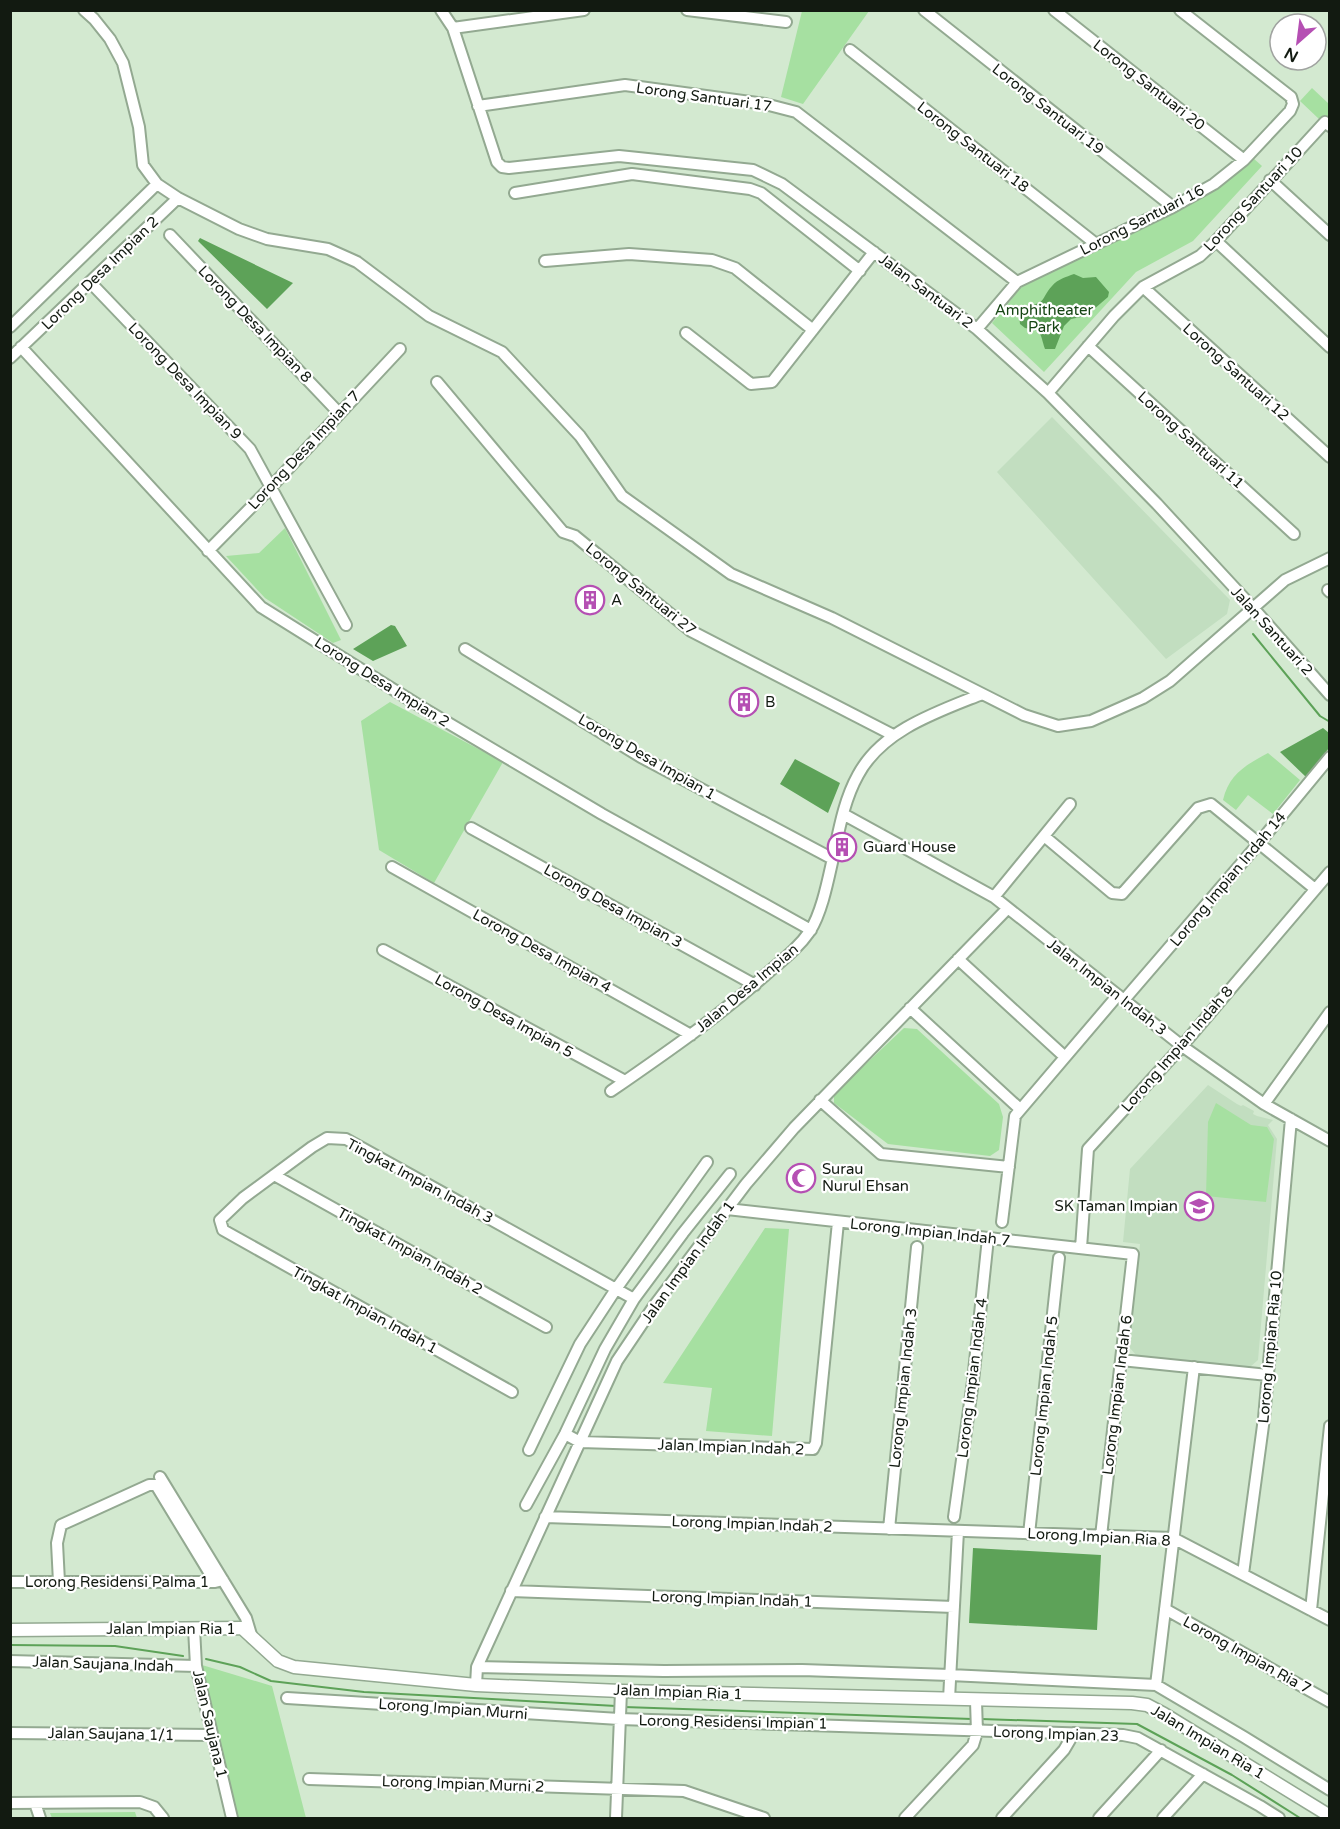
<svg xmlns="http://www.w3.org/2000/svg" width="1340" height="1829" font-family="'Varela Round',sans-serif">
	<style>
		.built { fill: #c2dec0 }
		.green { fill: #a6e0a1 }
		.water { fill: #5da258 }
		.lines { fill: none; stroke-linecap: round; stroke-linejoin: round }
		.stream { stroke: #5da258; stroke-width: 2 }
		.minor-casing { stroke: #93a991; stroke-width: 14 }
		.tertiary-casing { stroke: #93a991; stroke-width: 15 }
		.minor { stroke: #fff; stroke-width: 10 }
		.tertiary { stroke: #fff; stroke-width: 12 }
		.labels { text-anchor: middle; stroke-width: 4.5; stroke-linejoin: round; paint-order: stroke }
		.street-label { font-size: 15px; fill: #121a11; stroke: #fff }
		.park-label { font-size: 15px; fill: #154513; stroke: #fff }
		.poi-label { font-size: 15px; fill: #121a11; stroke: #fff; text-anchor: start }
	</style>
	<rect width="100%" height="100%" fill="#d3e9d0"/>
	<!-- built -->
	<path class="built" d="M1052,417L1230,600L1227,614L1166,659L997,472Z
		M1208,1085L1237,1104L1241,1106L1243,1105L1254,1111L1253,1114L1257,1116L1273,1120L1268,1125L1277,1139L1258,1360L1250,1367L1137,1356L1129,1347L1140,1244L1123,1242L1130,1169Z"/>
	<!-- green -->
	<path class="green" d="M802,11H869L803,104L781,97Z
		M1312,88L1329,104V118L1319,119L1300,101Z
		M1253,158L1262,166L1193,241L1136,272L1044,372L992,323L1023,285L1185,205Z
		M285,528L341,640L333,643L265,598L226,556L259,553Z
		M390,702L503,762L434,883L379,850L361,721Z
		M1268,753L1300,780L1273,814L1248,795L1236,810L1223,800C1229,774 1246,765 1268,753Z
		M904,1028L917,1029L999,1104L1003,1117L999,1150L990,1156L888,1144L834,1103V1094Z
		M1216,1103L1251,1125L1267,1127L1274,1139L1266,1202L1206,1196L1208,1122Z
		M765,1228L789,1229L772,1436L706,1431L712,1388L663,1383Z
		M202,1665L272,1686L306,1818H238Z
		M135,1812L137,1818H52L50,1813Z"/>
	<!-- water -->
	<path class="water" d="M200,238L293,283L267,309L198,241Z
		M1074,274L1083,278L1096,277L1109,292L1108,297L1086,316L1071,319L1064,326L1055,349H1045C1040,334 1043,330 1025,328L1020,324L1019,315L1025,306C1048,303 1040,299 1052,286C1058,279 1066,277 1074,274Z
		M391,625L395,626L407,646L373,661L353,649Z
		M1323,728L1329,733V748L1306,777L1280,752Z
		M795,759L840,783L828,813L780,784Z
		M973,1548L1101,1555L1097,1630L969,1623Z"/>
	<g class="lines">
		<!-- stream -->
		<path class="stream" d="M1253,634L1320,716L1330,722
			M10,1645L115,1646L183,1656
			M206,1659L240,1667L271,1681L364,1692L616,1706
			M624,1707L972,1719
			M981,1719L1137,1724L1232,1775L1300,1818"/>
		<!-- minor casing -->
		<g class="minor-casing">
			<path id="minor" d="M84,10L94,19L110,39L123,63L139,127L143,165L157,184L178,198L239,229L267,239L328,249L357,262L429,316L502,352L580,436L622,496L731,574L832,618L1024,715L1058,726L1091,721L1143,698L1170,681L1285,580L1330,558
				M441,10L453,28L497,162L502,167L509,168L619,156L753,170L782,184L977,329L1048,393L1157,504L1254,609L1330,695
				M687,10L786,22
				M924,10L1173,207
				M1054,10L1244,160
				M453,28L584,10
				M850,50L1096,244
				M478,106L625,85L765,104L796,112L1017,282
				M1270,180L1330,235
				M515,193L632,174L750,189L761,193L860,271
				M170,235L339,413
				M1216,241L1330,347
				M545,261L629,254L712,260L735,268L813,330
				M90,282L250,449L346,625
				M1143,287L1330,457
				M10,327L157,184
				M977,329L1017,282L1173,207L1214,184L1244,160L1290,111L1293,104L1291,97L1180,10
				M686,333L751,384L772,382L874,252
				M1088,346L1294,534
				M21,347L261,607L423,708L602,814L811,930
				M10,358L178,198
				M437,382L563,532L575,536L691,631L893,735
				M1048,393L1114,316L1143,287L1200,256L1216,241L1325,122L1330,126
				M208,551L272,486L400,349
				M1328,590L1330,592
				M465,649L641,757L833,859
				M843,814L994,897L1182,1046L1264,1104L1330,1141
				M471,828L755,985
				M1044,836L1112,893L1122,894L1198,808L1211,804L1315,889
				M392,867L691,1035
				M994,897L1070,804
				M383,950L625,1081
				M958,959L1065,1057
				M1124,1000L1259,843L1330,757
				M910,1008L1020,1109
				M611,1091C666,1053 721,1015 771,970C785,958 799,947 810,931C822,912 828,880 833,858C839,830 844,800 858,775C882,730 937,712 982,694
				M820,1100L881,1154L1009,1167
				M1264,1104L1330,1012
				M274,1175L546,1327
				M727,1209L1133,1254L1101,1536
				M1002,1222L1015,1116L1118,995
				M1081,1248L1088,1149L1182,1046L1330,872
				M1121,1360L1268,1375
				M512,1392L223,1230L220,1220L243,1198L312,1147L327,1138L346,1139L634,1299
				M565,1434L580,1442L813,1449L816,1443L838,1222
				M529,1450L580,1344L616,1289L707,1162
				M160,1477L246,1618L252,1638
				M526,1505L565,1434L605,1349L634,1299L683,1233L730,1174
				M545,1517L1173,1538L1330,1620
				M954,1517L973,1381L988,1238
				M889,1529L917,1247
				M1029,1534L1059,1258
				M1243,1574L1264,1418L1291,1119
				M10,1582H215L223,1580
				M59,1582L57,1543L61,1525L149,1485H156L215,1582
				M511,1591L954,1607
				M1165,1609L1330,1702
				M1311,1610L1330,1426
				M194,1628L196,1666L232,1818
				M10,1661L196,1666
				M477,1667L664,1671L802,1670L950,1675L1156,1685L1244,1737L1330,1790
				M476,1685L477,1667L617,1361L654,1306L746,1184L794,1128L1008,908
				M1156,1685L1194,1367
				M287,1698L619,1719L1123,1735L1138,1738L1260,1806L1279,1818
				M949,1699L958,1531
				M10,1733L212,1735
				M309,1779L684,1791L764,1818
				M10,1803L140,1802L154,1807L163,1818
				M35,1803L40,1818
				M616,1818L621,1691
				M905,1818L973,1745L977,1732L976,1701
				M1002,1818L1064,1750L1074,1733
				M1099,1818L1161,1750
				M1163,1818L1203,1774"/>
		</g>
		<!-- tertiary casing -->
		<g class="tertiary-casing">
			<path id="tertiary" d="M10,1630L242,1628L278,1661L294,1667L476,1685L621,1691L1132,1703L1147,1705L1164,1714L1330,1816"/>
		</g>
		<!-- minor -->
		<use href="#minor" class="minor"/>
		<!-- tertiary -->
		<use href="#tertiary" class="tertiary"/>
	</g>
	<!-- icons -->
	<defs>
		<g id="building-ring" transform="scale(1.5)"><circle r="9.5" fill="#fff" stroke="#b54fb3" stroke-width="1.5"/><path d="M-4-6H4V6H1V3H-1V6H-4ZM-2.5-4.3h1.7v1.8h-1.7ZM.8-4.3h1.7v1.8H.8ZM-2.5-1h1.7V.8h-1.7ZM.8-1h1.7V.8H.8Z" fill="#b54fb3"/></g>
		<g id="mosque-ring" transform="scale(1.5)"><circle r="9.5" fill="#fff" stroke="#b54fb3" stroke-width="1.5"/><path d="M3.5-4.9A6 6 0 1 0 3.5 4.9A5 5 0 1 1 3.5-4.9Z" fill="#b54fb3"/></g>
		<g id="school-ring" transform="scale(1.5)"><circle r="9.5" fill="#fff" stroke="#b54fb3" stroke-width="1.5"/><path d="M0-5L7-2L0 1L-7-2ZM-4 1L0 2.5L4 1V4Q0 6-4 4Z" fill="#b54fb3"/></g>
	</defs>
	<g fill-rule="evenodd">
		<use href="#building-ring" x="590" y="600"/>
		<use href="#building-ring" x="744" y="702"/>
		<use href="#building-ring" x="842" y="847"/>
		<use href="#mosque-ring" x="801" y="1178"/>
		<use href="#school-ring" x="1199" y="1206"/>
	</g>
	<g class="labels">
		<!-- street labels -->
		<g class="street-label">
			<text transform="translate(1149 85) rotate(38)" y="5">Lorong Santuari 20</text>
			<text transform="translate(704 97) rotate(8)" y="5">Lorong Santuari 17</text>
			<text transform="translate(1048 109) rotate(38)" y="5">Lorong Santuari 19</text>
			<text transform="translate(973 147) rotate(38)" y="5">Lorong Santuari 18</text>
			<text transform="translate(1253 199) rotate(-47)" y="5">Lorong Santuari 10</text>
			<text transform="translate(1142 220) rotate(-27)" y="5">Lorong Santuari 16</text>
			<text transform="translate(100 273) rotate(-44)" y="5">Lorong Desa Impian 2</text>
			<text transform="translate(926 291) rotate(37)" y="5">Jalan Santuari 2</text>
			<text transform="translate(255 324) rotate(46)" y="5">Lorong Desa Impian 8</text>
			<text transform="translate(1236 372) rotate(42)" y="5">Lorong Santuari 12</text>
			<text transform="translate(185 381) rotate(46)" y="5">Lorong Desa Impian 9</text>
			<text transform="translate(1191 440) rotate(42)" y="5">Lorong Santuari 11</text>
			<text transform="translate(304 450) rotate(-47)" y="5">Lorong Desa Impian 7</text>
			<text transform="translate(641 589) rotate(39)" y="5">Lorong Santuari 27</text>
			<text transform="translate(1272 631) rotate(48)" y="5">Jalan Santuari 2</text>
			<text transform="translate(382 682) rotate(32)" y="5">Lorong Desa Impian 2</text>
			<text transform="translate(647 757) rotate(30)" y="5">Lorong Desa Impian 1</text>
			<text transform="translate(1228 879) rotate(-50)" y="5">Lorong Impian Indah 14</text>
			<text transform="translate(613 906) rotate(29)" y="5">Lorong Desa Impian 3</text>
			<text transform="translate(542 951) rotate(29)" y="5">Lorong Desa Impian 4</text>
			<text transform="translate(1107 987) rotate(38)" y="5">Jalan Impian Indah 3</text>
			<text transform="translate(747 988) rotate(-40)" y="5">Jalan Desa Impian</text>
			<text transform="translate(504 1016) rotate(29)" y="5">Lorong Desa Impian 5</text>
			<text transform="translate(1177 1049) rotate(-49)" y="5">Lorong Impian Indah 8</text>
			<text transform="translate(420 1181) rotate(28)" y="5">Tingkat Impian Indah 3</text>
			<text transform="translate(930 1232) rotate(6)" y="5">Lorong Impian Indah 7</text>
			<text transform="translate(410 1251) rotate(29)" y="5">Tingkat Impian Indah 2</text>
			<text transform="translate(688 1262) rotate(-54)" y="5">Jalan Impian Indah 1</text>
			<text transform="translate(365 1310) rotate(29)" y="5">Tingkat Impian Indah 1</text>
			<text transform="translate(1270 1347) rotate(-85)" y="5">Lorong Impian Ria 10</text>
			<text transform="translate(972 1378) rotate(-83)" y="5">Lorong Impian Indah 4</text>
			<text transform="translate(903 1388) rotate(-84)" y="5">Lorong Impian Indah 3</text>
			<text transform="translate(1117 1395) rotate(-83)" y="5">Lorong Impian Indah 6</text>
			<text transform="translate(1044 1396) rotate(-84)" y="5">Lorong Impian Indah 5</text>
			<text transform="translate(731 1447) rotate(2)" y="5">Jalan Impian Indah 2</text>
			<text transform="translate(752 1524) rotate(2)" y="5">Lorong Impian Indah 2</text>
			<text transform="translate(1099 1537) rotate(3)" y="5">Lorong Impian Ria 8</text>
			<text x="117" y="1587">Lorong Residensi Palma 1</text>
			<text transform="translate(732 1599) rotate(2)" y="5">Lorong Impian Indah 1</text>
			<text x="171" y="1634">Jalan Impian Ria 1</text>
			<text transform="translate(1247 1655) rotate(29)" y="5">Lorong Impian Ria 7</text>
			<text transform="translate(103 1664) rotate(2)" y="5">Jalan Saujana Indah</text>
			<text transform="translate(678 1692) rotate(2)" y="5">Jalan Impian Ria 1</text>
			<text transform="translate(453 1709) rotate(4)" y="5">Lorong Impian Murni</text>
			<text transform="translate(733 1722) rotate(1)" y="5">Lorong Residensi Impian 1</text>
			<text transform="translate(210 1724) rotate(77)" y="5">Jalan Saujana 1</text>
			<text transform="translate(111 1734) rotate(1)" y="5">Jalan Saujana 1/1</text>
			<text transform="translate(1056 1734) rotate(2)" y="5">Lorong Impian 23</text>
			<text transform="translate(1208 1742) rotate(31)" y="5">Jalan Impian Ria 1</text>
			<text transform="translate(463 1784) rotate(2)" y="5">Lorong Impian Murni 2</text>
		</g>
		<!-- park labels -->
		<g class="park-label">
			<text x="1044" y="315">Amphitheater<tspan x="1044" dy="17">Park</tspan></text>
		</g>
		<!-- poi labels -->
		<g class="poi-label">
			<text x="611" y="605">A</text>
			<text x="765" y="707">B</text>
			<text x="863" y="852">Guard House</text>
			<text x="822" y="1174">Surau<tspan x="822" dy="17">Nurul Ehsan</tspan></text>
			<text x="1178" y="1211" text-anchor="end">SK Taman Impian</text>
		</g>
	</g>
	<!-- border -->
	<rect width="1340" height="1829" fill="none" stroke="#121a11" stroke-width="24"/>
	<!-- north arrow -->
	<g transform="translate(1298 42) rotate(208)"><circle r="28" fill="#ffffff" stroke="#a0a3a0" stroke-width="1.5"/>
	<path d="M0-4.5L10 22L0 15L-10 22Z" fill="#b54fb3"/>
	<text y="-9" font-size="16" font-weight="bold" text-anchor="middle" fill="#121a11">N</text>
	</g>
</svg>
